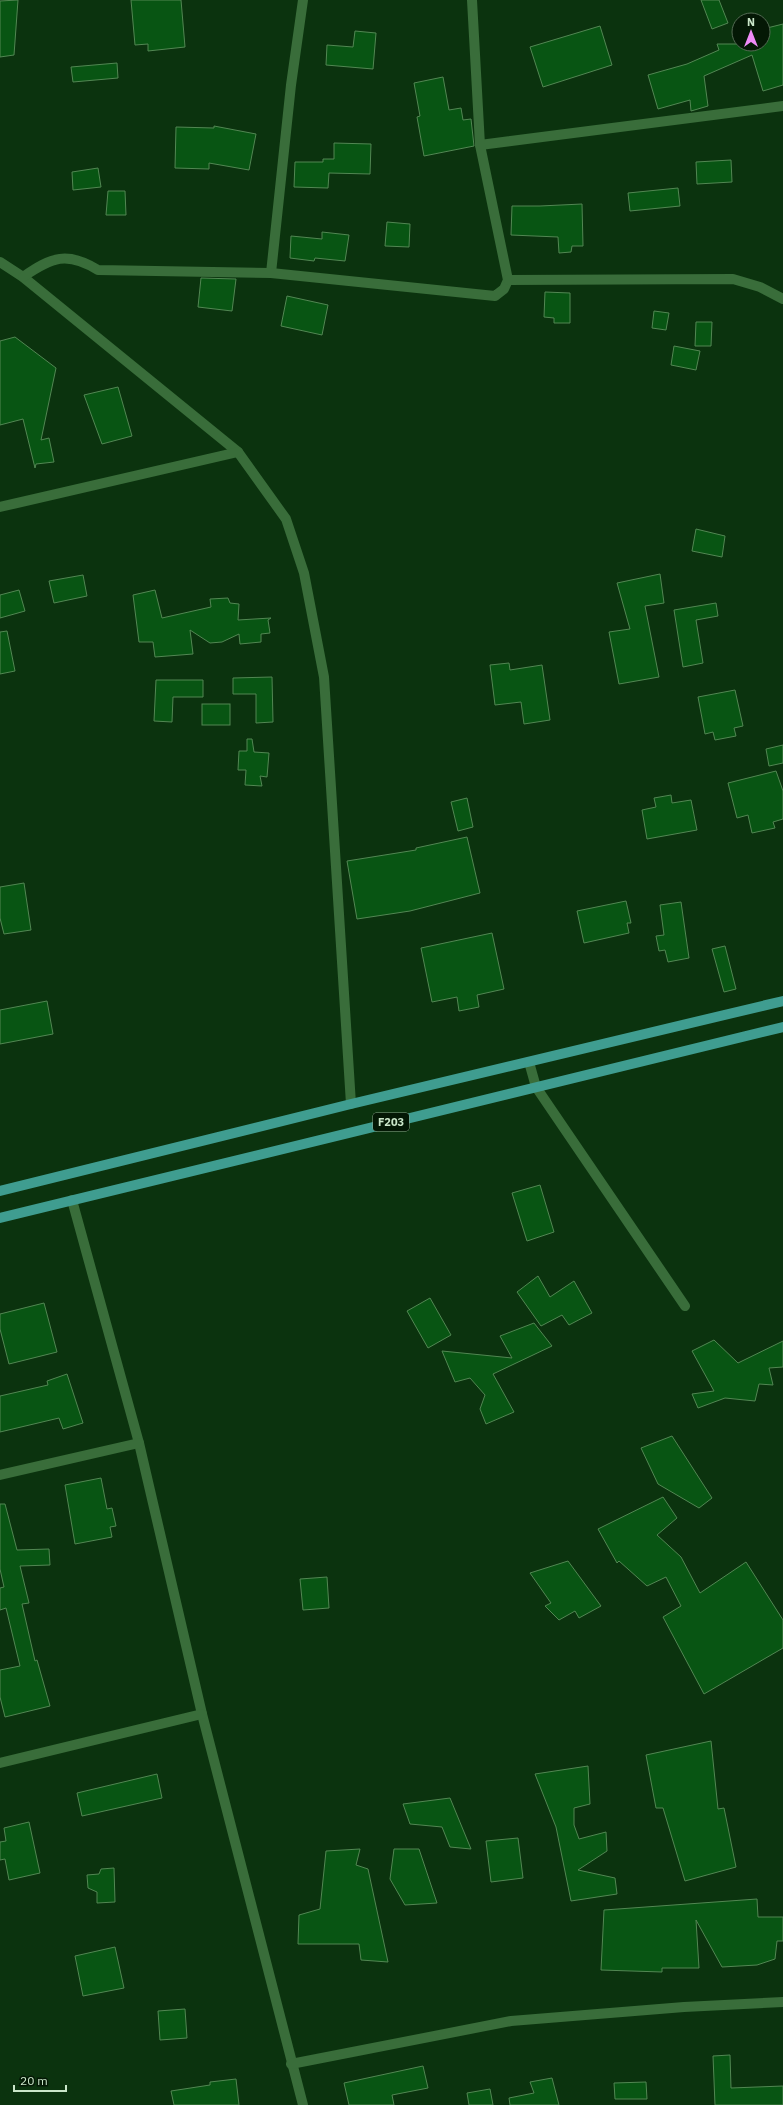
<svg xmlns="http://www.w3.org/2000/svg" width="783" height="2105" font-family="'IBM Plex Sans',sans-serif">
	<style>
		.building { fill: #085513; stroke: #528753 }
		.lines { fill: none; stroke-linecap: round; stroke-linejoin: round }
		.street { stroke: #396d3a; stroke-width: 10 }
		.primary { stroke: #3f9d90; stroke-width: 10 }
		.labels { text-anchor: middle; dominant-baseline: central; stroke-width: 3; stroke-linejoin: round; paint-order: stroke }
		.shield { fill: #041805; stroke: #8fa88e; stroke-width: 1 }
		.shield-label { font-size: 11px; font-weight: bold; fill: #cae6c9 }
	</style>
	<rect width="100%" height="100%" fill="#0b330e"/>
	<g class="building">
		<polygon points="18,0 14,55 0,57 0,1"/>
		<polygon points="131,0 181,0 185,47 148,51 148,44 135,45"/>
		<polygon points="701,0 719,0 728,23 712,29"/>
		<polygon points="783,24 783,85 763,91 752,55 704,76 708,106 691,111 690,100 658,109 648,75 687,64 719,50 717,44 763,44 763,29"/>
		<polygon points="600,26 612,65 543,87 530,47"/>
		<polygon points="355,31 376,33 373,69 326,65 327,45 353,47"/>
		<polygon points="117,63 118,78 73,82 71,67"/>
		<polygon points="443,77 449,110 461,108 463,120 471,119 474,146 424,156 417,117 420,116 414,83"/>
		<polygon points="214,126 256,134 249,170 209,163 209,169 175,168 176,127 214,128"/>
		<polygon points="334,143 371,144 370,174 329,173 328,188 294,187 295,162 323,162 323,159 334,159"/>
		<polygon points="731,160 732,182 697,184 696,162"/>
		<polygon points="98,168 101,187 73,190 72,172"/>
		<polygon points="678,188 680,206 630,211 628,193"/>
		<polygon points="108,191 125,191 126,215 106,215"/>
		<polygon points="582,204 583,246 572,246 571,252 559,253 558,237 511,235 512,206 540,206"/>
		<polygon points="387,222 410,224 409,247 385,246"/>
		<polygon points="322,232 349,235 345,261 315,258 314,261 290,258 291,236 322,239"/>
		<polygon points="201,278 236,279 232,311 198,307"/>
		<polygon points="545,292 570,293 570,323 554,323 554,318 544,317"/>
		<polygon points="287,296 328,305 322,335 281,326"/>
		<polygon points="654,311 669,313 666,330 652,328"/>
		<polygon points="696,322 712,322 711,346 695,346"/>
		<polygon points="15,337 56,368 41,440 49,438 54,462 36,464 35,468 23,419 0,425 0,341"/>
		<polygon points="674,346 700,351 696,370 671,365"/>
		<polygon points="118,387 132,436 102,444 84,395"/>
		<polygon points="696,529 725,536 722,557 692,551"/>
		<polygon points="660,574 664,603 645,606 659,677 619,684 609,632 630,629 617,583"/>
		<polygon points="83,575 87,596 54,603 49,581"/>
		<polygon points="19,590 25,611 0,618 0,595"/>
		<polygon points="155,590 162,618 211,607 210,599 228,598 230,603 239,604 238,620 271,618 268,620 270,633 261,634 261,642 240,644 239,634 222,642 210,643 190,630 193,654 155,657 153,642 139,642 133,595"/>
		<polygon points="716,603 718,616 696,620 703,663 683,667 674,610"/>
		<polygon points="7,631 15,671 0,674 0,632"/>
		<polygon points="509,663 510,670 542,665 550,720 524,724 521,702 495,705 490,665"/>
		<polygon points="272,677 273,722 256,723 256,694 233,694 233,678"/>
		<polygon points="156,680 203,680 203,697 173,697 172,722 154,721"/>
		<polygon points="735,690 743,726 734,728 736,736 715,740 713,732 705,734 698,697"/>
		<rect x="202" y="704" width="28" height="21"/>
		<polygon points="247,739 252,739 254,752 269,753 267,777 260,776 262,786 245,785 246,770 238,770 239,751 247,751"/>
		<polygon points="783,745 783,763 769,766 766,749"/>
		<polygon points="776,771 783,791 783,819 773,822 775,828 752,833 748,815 737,818 728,783"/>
		<polygon points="671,795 672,803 691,800 697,830 647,839 642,810 656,807 654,798"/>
		<polygon points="467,798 473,827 458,831 451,802"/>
		<polygon points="467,837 480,893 410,911 357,919 347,861 416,850 416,848"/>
		<polygon points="24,883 31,930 4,934 0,918 0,887"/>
		<polygon points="626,901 631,923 627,923 629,933 584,943 577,911"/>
		<polygon points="681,902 689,958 668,962 665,950 659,951 656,936 664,935 660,905"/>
		<polygon points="492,933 504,989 477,995 479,1007 459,1011 457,997 432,1002 421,948"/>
		<polygon points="725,946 736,989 724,992 712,949"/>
		<polygon points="47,1001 53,1034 0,1044 0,1010"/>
		<polygon points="540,1185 554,1232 527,1241 512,1193"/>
		<polygon points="538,1276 550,1297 574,1281 592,1313 569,1325 562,1315 541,1326 517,1292"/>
		<polygon points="430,1298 451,1335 428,1348 407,1311"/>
		<polygon points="44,1303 57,1352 9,1364 0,1329 0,1314"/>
		<polygon points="534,1323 552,1346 493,1374 514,1412 486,1424 480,1409 485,1395 470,1378 455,1382 442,1351 512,1358 500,1336"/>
		<polygon points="714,1340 738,1363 783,1341 783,1367 769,1368 773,1385 759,1384 755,1401 725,1398 698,1408 692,1394 714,1391 692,1351"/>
		<polygon points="67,1374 83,1423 63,1429 59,1418 0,1432 0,1396 48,1385 47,1381"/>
		<polygon points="672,1436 712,1498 699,1508 658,1484 641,1448"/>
		<polygon points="101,1478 107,1509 112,1508 116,1526 110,1527 112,1537 75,1544 65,1485"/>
		<polygon points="663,1497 677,1518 657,1535 681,1557 700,1593 746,1562 783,1620 783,1648 704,1694 663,1617 681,1606 666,1577 647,1586 619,1561 617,1563 598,1529"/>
		<polygon points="0,1504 5,1504 17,1550 49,1549 50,1565 20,1566 29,1603 22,1604 35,1661 37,1660 50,1706 5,1717 0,1697 0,1670 20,1666 6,1608 0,1610 0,1588 4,1587 0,1569"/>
		<polygon points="568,1561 601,1606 579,1618 575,1611 559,1620 545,1606 551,1603 530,1573"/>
		<polygon points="327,1577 329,1608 303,1610 300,1579"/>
		<polygon points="711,1741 718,1809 724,1808 736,1867 685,1881 663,1808 656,1808 646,1755"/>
		<polygon points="588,1766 590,1804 574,1808 574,1825 579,1839 606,1832 607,1851 578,1870 615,1878 617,1894 571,1901 556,1827 535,1774"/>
		<polygon points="157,1774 162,1798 82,1816 77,1793"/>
		<polygon points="450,1798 471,1849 450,1847 442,1827 410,1824 403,1804"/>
		<polygon points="29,1822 40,1873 9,1880 5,1859 0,1860 0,1842 6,1841 4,1828"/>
		<polygon points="518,1838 523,1878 491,1882 486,1841"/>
		<polygon points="360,1849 356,1865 368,1869 388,1962 361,1960 359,1944 298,1944 299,1915 320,1909 326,1851"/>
		<polygon points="394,1849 419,1849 437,1903 405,1905 390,1879"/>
		<polygon points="114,1868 115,1902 97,1903 97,1892 88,1888 87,1875 99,1874 101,1869"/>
		<polygon points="757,1899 758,1917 783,1917 783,1941 777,1941 775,1959 757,1965 722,1967 696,1920 699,1968 662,1968 662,1972 601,1970 604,1910"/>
		<polygon points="115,1947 124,1988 83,1996 75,1956"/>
		<polygon points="185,2009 187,2038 160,2040 158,2011"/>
		<polygon points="730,2055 731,2088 783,2086 783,2105 715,2105 713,2056"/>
		<polygon points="423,2066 428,2088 392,2095 394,2105 349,2105 344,2083"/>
		<polygon points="552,2078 559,2105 510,2105 509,2098 534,2093 530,2082"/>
		<polygon points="236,2079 239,2105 174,2105 171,2091 210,2085 210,2082"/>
		<polygon points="646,2082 647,2099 615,2099 614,2083"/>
		<polygon points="490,2089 493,2105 469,2105 467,2093"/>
	</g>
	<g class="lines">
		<g class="street">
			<polyline points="480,145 783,106"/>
			<polyline points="0,262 23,277 238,452 286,519 304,573 324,677 351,1104"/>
			<polyline points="271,273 291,85 303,0"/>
			<path d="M23 277C52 257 67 251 98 270L271 273 495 296 504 289 508 280 480 145 472 0"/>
			<polyline points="508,280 733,279 760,287 783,299"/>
			<polyline points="0,507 238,452"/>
			<polyline points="529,1062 536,1087 685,1306"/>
			<polyline points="72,1200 139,1443 202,1714 303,2105"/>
			<polyline points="0,1475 139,1443"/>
			<polyline points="0,1763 202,1714"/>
			<polyline points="291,2064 511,2021 684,2007 783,2002"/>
		</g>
		<g class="primary">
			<polyline points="0,1191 351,1104 783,1001"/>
			<polyline points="0,1218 783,1027"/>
		</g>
	</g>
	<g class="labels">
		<rect class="shield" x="373" y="1113" width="36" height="18" rx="3"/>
		<g class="shield-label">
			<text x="391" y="1122">F203</text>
		</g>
	</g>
	<g transform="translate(751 32)"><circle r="19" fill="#041805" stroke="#536a53"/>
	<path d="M0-3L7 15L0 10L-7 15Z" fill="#ef8bf7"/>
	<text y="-6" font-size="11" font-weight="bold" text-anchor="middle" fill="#cae6c9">N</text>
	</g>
	<path d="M14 2085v6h52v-6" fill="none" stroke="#cae6c9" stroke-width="2"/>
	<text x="20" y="2085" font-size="12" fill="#cae6c9" stroke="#041805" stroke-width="3" paint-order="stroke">20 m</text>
</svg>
